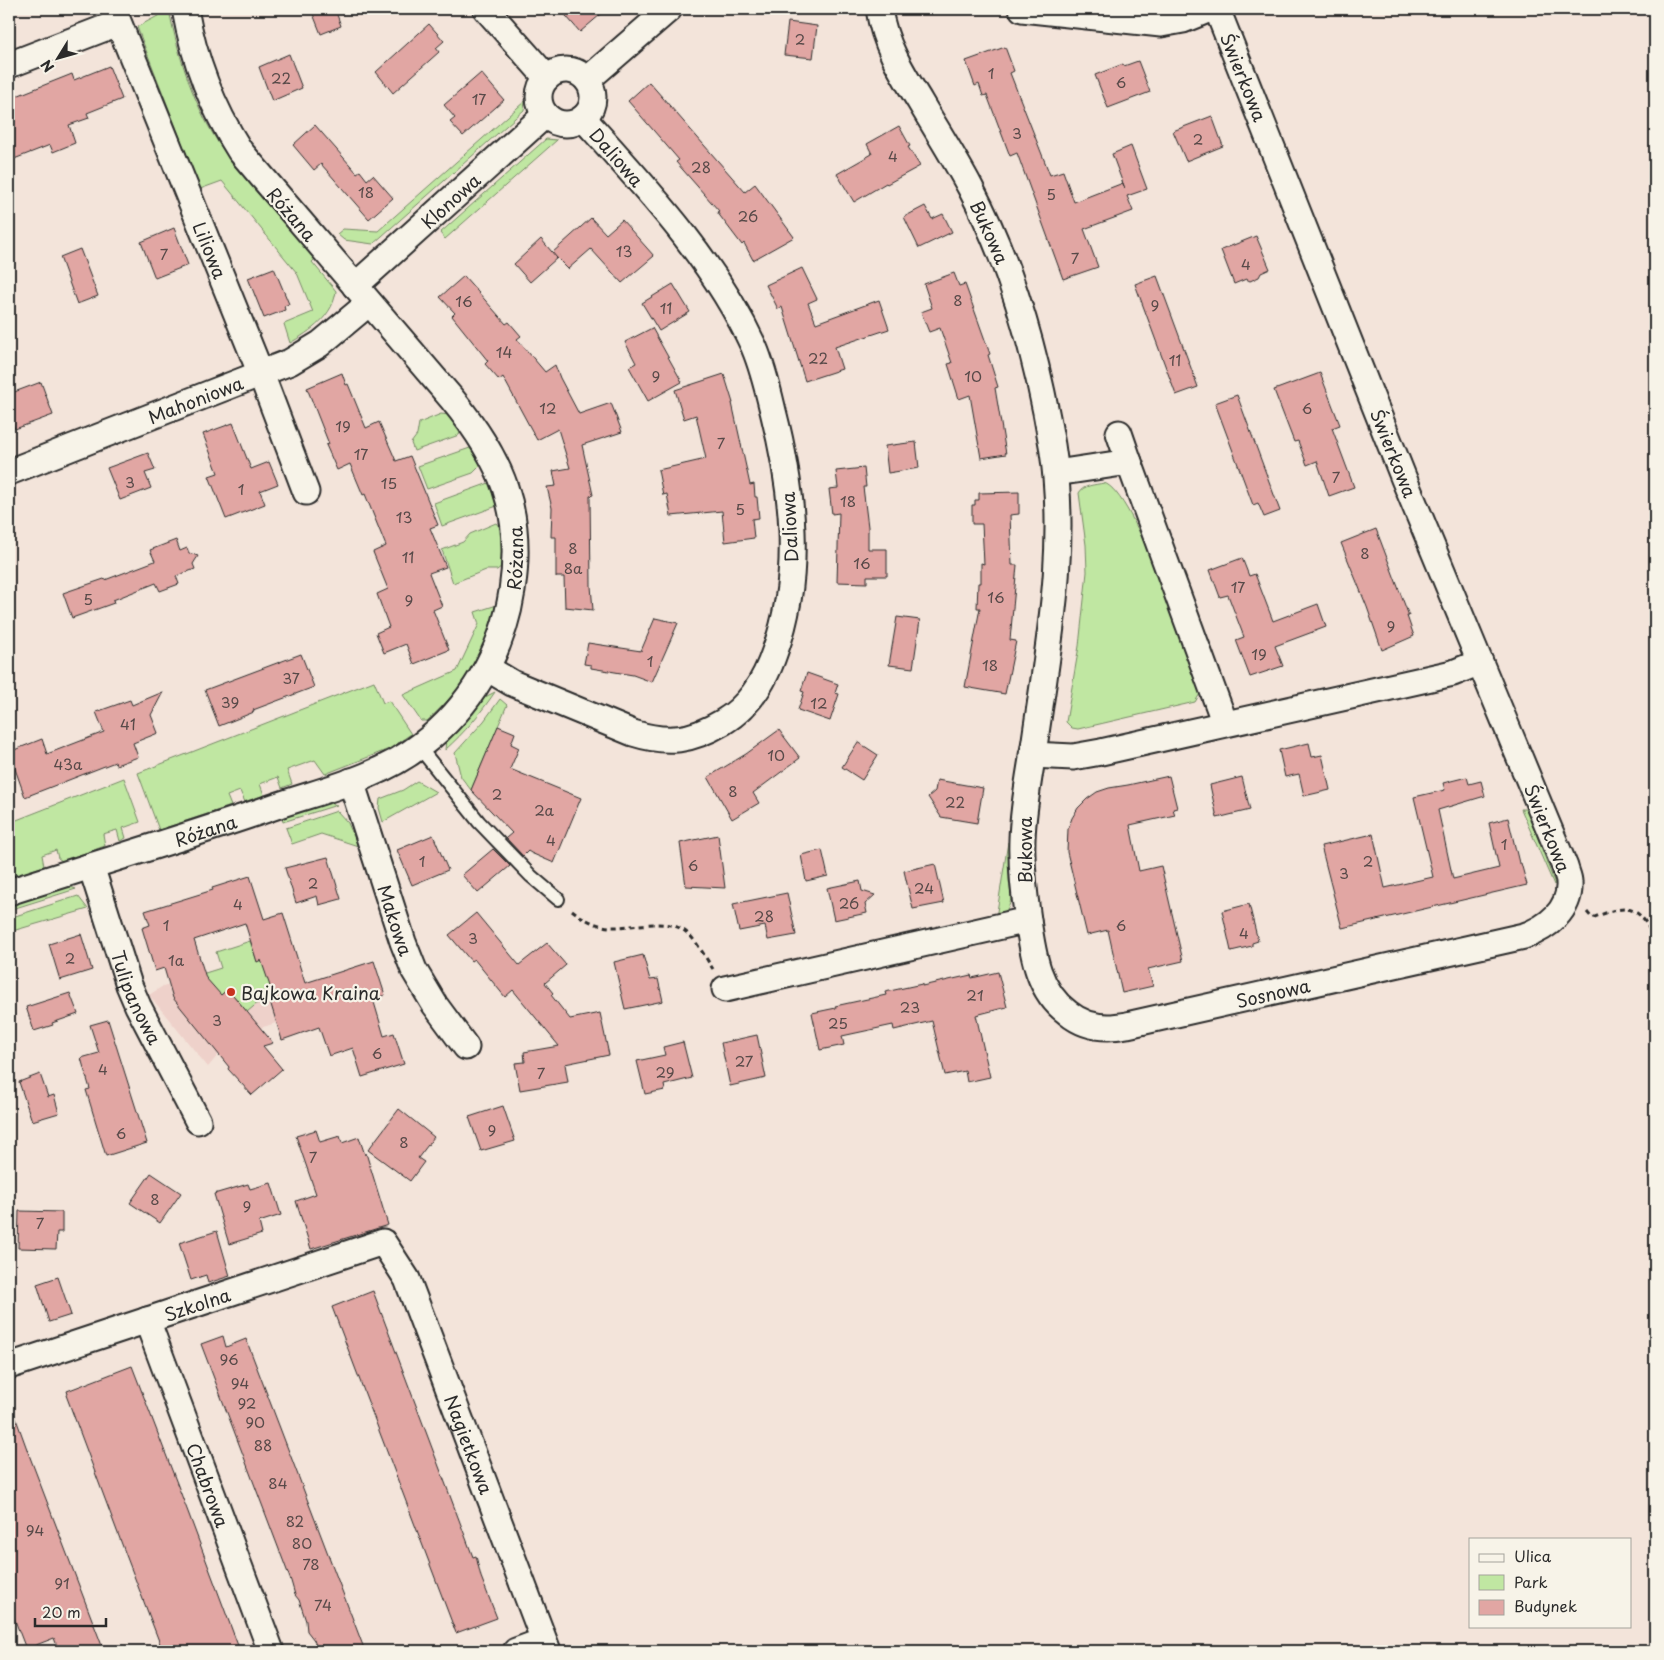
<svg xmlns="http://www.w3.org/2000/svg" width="1664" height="1660" font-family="'Playpen Sans',sans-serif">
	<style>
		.built { fill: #eed1ca }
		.green { fill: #c0e7a2; stroke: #768966 }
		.building { fill: #e1a6a3; stroke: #2b2b2b }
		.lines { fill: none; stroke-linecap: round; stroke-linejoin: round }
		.lane-casing { stroke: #2b2b2b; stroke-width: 16 }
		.street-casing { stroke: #2b2b2b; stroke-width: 29 }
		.path { stroke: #2b2b2b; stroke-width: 3; stroke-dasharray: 5 4; stroke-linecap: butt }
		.lane { stroke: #f7f3e8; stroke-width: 12 }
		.street { stroke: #f7f3e8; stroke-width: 25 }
		.poi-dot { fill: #c8321e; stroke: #f7f3e8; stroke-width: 2 }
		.labels { text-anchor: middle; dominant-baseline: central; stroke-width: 4.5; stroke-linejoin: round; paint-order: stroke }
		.number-label { font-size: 15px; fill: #584a49 }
		.street-label { font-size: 18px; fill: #2b2b2b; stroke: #f7f3e8 }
		.poi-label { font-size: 18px; fill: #2b2b2b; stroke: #f7f3e8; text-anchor: start }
	</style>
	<rect width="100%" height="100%" fill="#f3e4da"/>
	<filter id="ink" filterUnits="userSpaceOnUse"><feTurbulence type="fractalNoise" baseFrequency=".02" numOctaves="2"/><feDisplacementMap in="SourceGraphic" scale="10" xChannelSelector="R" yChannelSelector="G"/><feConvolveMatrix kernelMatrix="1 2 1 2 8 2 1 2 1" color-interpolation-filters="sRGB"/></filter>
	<g filter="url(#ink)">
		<polygon class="built" points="283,913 314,1011 247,1032 219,1054 208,1067 149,995 163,986 221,968 216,952 269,935 265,919"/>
		<g class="green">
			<path d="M169 10C179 59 195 110 224 151 251 189 285 223 316 258L312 262 336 291C333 316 311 331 290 343L284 324 313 312 297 273 222 181 200 189 137 27Z"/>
			<polygon points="525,101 524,110 373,244 344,240 337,234 343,229 378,231"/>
			<polygon points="546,139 557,140 445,239 440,233"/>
			<polygon points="441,414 450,415 461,430 459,435 414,451 411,443 417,435 419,423"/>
			<polygon points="470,448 481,465 473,473 427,489 418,466"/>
			<polygon points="489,483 497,506 442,526 434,503"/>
			<path d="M1104 483C1134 491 1189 658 1201 692L1195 702 1078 729 1072 728 1066 722 1079 646 1087 572 1086 545 1079 493C1083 485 1095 485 1104 483Z"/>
			<polygon points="496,523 501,529 502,566 497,570 486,570 453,583 442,550 463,542 470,534"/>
			<path d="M497 605C494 615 492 626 489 636 478 668 452 698 427 721H421L403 695 457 671 479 624 475 612Z"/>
			<polygon points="374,681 383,703 389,701 411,734 389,749 325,774 315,760 287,770 292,784 282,788 278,777 260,784 264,795 245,802 240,791 227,796 231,806 159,830 138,773"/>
			<path d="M495 692C480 714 465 732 445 750L446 740 474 711 485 697Z"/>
			<polygon points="500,699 507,705 471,790 461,777 455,753 484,721"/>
			<polygon points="124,778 140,822 123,828 126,838 120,841 117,830 103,834 105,846 62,861 58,858 56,850 42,855 44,866 9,878 9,823"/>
			<polygon points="417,781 436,792 383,822 379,808 380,799 403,790"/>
			<polygon points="324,802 337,805 283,822 281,816"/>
			<polygon points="1521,809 1527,809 1555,884 1554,885"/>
			<polygon points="337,811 348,823 358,846 321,834 292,844 286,828"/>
			<path d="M1008 842C1009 855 1008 867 1009 879 1011 898 1015 907 996 918Z"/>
			<polygon points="68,886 76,889 9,910 9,905"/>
			<polygon points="78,896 88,909 9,932 9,918"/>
			<polygon points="250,941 257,961 261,960 289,992 260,1001 247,1012 228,989 221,995 186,979 221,968 216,952"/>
		</g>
		<g class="building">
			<polygon points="311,9 335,9 341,26 321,34"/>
			<polygon points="560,9 607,9 580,32"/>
			<polygon points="788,22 817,26 813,58 784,55"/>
			<polygon points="429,24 444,41 436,48 439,52 393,93 376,72"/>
			<polygon points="1005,47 1014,71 1010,73 1050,175 1063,171 1074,202 1123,183 1125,189 1112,154 1131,146 1147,189 1127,196 1133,211 1084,229 1098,267 1063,279 1017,153 1010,156 987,95 983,96 979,84 975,86 966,61"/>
			<polygon points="289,54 302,88 272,101 259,67"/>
			<polygon points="1138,61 1150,92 1108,108 1095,75 1123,64 1124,66"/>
			<polygon points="109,66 122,99 87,113 89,118 69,125 75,143 53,152 50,145 9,161 9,99 72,74 74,80"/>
			<polygon points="481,73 504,100 463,136 450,122 455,118 444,105"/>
			<polygon points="649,82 745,192 755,184 794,237 753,260 744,243 742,245 717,212 719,211 676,162 679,160 628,101"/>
			<polygon points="1212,116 1223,146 1186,161 1173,131"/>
			<polygon points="315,125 357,173 360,171 367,180 373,175 393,198 369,219 321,164 314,170 293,145"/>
			<polygon points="899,126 910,146 908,147 920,166 887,184 886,183 854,202 837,174 872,154 867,144"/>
			<polygon points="925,206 932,219 943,214 952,232 919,248 904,217"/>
			<polygon points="591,218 606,234 622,220 654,256 622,283 591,249 568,269 552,253"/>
			<polygon points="174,228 188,265 155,278 141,242"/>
			<polygon points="1256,236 1270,269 1261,273 1259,277 1250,281 1246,279 1234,284 1221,250"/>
			<polygon points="541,239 557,258 530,282 514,264"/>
			<polygon points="80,249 98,296 77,304 60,257"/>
			<polygon points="274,268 289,304 284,306 285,310 264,318 248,278"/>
			<polygon points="802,268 817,299 808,303 816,323 879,300 889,329 835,347 842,369 805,381 782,307 778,309 766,285"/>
			<polygon points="954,273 959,286 965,284 990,354 988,355 998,387 995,388 1006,454 981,458 970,395 959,399 948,364 952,363 940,328 929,332 921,312 932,308 924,284"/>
			<polygon points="464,276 506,324 509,322 521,336 517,339 545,372 555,365 560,378 579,414 611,403 622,432 582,445 593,495 590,496 591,586 593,610 565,607 564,577 556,577 556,537 551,537 552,508 547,487 556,486 553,471 570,468 558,429 537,440 503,377 499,380 485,364 488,361 452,316 455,313 440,297"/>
			<polygon points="1157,276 1198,387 1176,395 1135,284"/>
			<polygon points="673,284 690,312 659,331 642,303"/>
			<polygon points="652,328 682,382 648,401 629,367 636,363 625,342"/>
			<polygon points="342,373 346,385 348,384 366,428 379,422 396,461 410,456 438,525 430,528 446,567 429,573 442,606 433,610 449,650 414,664 406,644 384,653 376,633 389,627 377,594 388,589 373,552 386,546 365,494 363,495 350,464 337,470 326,445 329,444 307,388"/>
			<polygon points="1320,373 1340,425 1332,428 1354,487 1329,496 1317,461 1307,465 1298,441 1294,442 1274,390"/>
			<polygon points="724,374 733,403 732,403 750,485 754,484 755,497 757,497 759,518 752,519 754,538 725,542 722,511 671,516 667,494 663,495 658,470 706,459 696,415 684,419 675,390"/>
			<polygon points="41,382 53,415 15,429 9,413 9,394"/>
			<polygon points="1237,395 1280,511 1264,517 1258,503 1253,505 1215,403"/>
			<polygon points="233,423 251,469 269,462 278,484 260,491 265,504 226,519 209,476 218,473 203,434"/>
			<polygon points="916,442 919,468 888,473 885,446"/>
			<polygon points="148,453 155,470 145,473 151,488 120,500 107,468"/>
			<polygon points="864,468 866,487 863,487 868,527 868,549 887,549 887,576 867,576 867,583 837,582 839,513 832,514 829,489 838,488 836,471"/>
			<polygon points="1019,492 1019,514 1010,515 1012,565 1017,565 1010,640 1016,641 1005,694 965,687 980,608 977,608 978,583 981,583 981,563 984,564 982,524 972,524 972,505 975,505 975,500 979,500 979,493"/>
			<polygon points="1376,529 1409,616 1407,616 1414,636 1382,650 1367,607 1341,543"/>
			<polygon points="176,540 180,551 187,548 189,553 198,556 193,564 195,569 176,576 179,584 160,591 156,583 113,600 114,603 72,618 63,593 104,579 105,580 155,561 150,550"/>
			<polygon points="1242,558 1249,576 1255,574 1273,621 1318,604 1326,627 1275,646 1283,666 1250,677 1236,640 1244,637 1228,595 1220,597 1210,570"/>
			<polygon points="897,617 920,620 913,668 889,665"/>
			<polygon points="655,618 678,623 652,682 633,675 591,668 591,665 584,664 588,643 641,651"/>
			<polygon points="301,654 314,687 253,710 254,712 219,726 205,690"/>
			<polygon points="807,673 838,684 835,693 839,694 830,721 798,710 804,692 801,691"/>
			<polygon points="163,692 151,715 158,733 133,743 138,757 116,765 115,762 25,797 9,752 42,739 47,754 104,732 96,712 130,700 132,705"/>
			<polygon points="498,726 515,733 511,744 519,748 510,769 581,798 554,863 531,853 528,851 523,856 506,838 512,833 471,790"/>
			<polygon points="779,730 800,758 753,793 759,803 732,819 708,777 746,754"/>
			<polygon points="858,742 878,755 862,780 842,767"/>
			<polygon points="1309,743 1312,757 1322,755 1330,790 1304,796 1299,774 1285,777 1279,750"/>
			<polygon points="1169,776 1177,808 1173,809 1175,815 1130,825 1139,871 1161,866 1183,961 1148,969 1153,986 1122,993 1108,930 1087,935 1067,852 1068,829 1072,818 1078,808 1087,799 1097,792 1109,788 1128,785"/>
			<polygon points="1242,777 1250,810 1217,818 1210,785"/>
			<polygon points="1467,777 1469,784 1481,781 1485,796 1438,810 1453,879 1499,868 1489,823 1508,818 1519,863 1521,863 1527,885 1342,928 1321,846 1373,834 1385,888 1433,877 1414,797 1445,790 1443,783"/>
			<polygon points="937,780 983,788 977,823 941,817 928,797 935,791"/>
			<polygon points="433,835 448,870 412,885 397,850"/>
			<polygon points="718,835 725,888 686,886 680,843"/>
			<polygon points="493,849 510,866 478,893 462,875"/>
			<polygon points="822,850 828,876 806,881 801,855"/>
			<polygon points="328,857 341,899 319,905 317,896 296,903 285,868"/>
			<polygon points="935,864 944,903 913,909 904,871"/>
			<polygon points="250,876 264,919 283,913 305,983 374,961 385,995 373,999 384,1036 394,1033 404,1064 362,1077 353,1048 329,1056 319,1027 282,1040 268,995 272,992 261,960 257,962 245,923 194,940 206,978 221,995 228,989 273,1043 263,1046 282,1069 252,1095 228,1069 229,1067 173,998 164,968 155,971 142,928 150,925 145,911 213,890 212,888"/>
			<polygon points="860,881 862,891 875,895 865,904 867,913 834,920 827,888"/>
			<polygon points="787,893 796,935 768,940 765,926 739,931 733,904"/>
			<polygon points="1249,904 1258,941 1252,943 1252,946 1231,951 1222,911"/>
			<polygon points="476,913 519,965 547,943 566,965 545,983 553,993 551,995 570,1019 600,1013 609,1055 565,1064 568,1082 520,1090 515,1063 525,1062 524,1052 559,1046 513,990 505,997 474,959 471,961 449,935"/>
			<polygon points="81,934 92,970 60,980 49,944"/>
			<polygon points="643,955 650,980 658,979 663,1001 625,1009 614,962"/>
			<polygon points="998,972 1007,1007 976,1015 990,1077 967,1082 965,1071 945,1075 932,1021 894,1030 893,1025 842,1036 844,1045 820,1050 812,1013 836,1008 835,1006 886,995 885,992 922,984 922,986 971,975 972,978"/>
			<polygon points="70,993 78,1014 52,1023 53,1025 34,1031 26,1007"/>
			<polygon points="108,1020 147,1143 106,1156 86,1090 90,1089 81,1058 99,1053 90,1025"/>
			<polygon points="757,1035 766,1078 730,1086 721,1043"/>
			<polygon points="683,1042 692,1078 664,1085 665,1090 645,1094 637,1061 665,1055 663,1047"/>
			<polygon points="40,1074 48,1097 54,1095 59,1113 32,1121 19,1082"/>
			<polygon points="503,1106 515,1141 481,1151 469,1117"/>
			<polygon points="399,1109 434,1137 418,1158 424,1162 410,1181 368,1150"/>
			<polygon points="316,1130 320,1142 340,1136 342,1143 359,1137 365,1155 366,1153 388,1225 311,1249 296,1201 316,1194 296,1136"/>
			<polygon points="151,1173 181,1193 160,1223 130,1203"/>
			<polygon points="271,1183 281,1215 259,1222 262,1234 229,1244 214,1194 248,1184 250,1189"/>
			<polygon points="19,1211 62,1212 62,1232 57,1232 56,1249 18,1248"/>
			<polygon points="217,1231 230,1276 208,1283 206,1275 191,1280 179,1243"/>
			<polygon points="58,1277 71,1315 49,1322 37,1284"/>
			<polygon points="373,1291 473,1557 476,1556 481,1577 497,1618 456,1633 332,1307"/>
			<polygon points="223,1336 226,1347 246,1339 365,1651 318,1651 314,1640 307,1631 306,1621 299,1600 295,1595 291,1581 201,1344"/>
			<polygon points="132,1366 188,1512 240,1651 166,1651 164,1648 162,1649 126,1555 66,1395 68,1394 67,1391"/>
			<polygon points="11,1405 28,1452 104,1651 59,1651 54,1638 26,1649 9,1605 9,1406"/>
		</g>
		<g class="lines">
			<defs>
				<polyline id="lane" points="419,747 479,822 531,876 558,899"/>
				<g id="street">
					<path id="s1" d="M113 9 261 374 306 492"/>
					<polyline points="486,9 547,78"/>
					<polyline points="1022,9 1161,24 1183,20 1210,9"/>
					<polyline points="9,65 118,23"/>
					<circle cx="566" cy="97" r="27"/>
					<polyline points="587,80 669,9"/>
					<path id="s2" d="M355 286 545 115"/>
					<polyline points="1119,433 1129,462"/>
					<path id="s3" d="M9 472 290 362 320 344 369 303"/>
					<polyline points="1056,473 1129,462 1220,710 1224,723"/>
					<path d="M487 668 512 683 633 733C668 744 691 741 723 722 750 706 765 681 775 651 803 574 793 489 773 411 768 390 763 368 754 347 714 260 647 189 583 118"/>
					<polyline points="1032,755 1073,757 1101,752 1453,673 1480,662"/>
					<path id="s4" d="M351 781 403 942 414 970 435 1005 466 1047"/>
					<path id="s5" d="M91 866 129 985 138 1006 198 1121"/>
					<path id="s6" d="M9 892C99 863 190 836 279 805 327 789 380 777 421 745 470 708 503 652 512 591 524 511 502 460 452 399L240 151C212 107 194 60 185 9"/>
					<path id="s7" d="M1028 920C1033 955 1038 991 1068 1013 1079 1022 1093 1027 1108 1027 1114 1027 1121 1026 1127 1025L1524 936C1547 928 1571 910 1569 882 1569 877 1566 872 1565 867L1404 479 1217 9"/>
					<path d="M725 989 1028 920C1024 893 1021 866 1022 839 1023 806 1030 773 1035 740 1049 642 1068 544 1052 445 1037 356 1012 266 970 187 954 157 936 129 919 100 901 71 884 43 879 9"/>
					<path id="s8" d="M147 1320 271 1651"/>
					<path id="s9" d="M9 1366 383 1242 407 1279 548 1651"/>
					<polyline points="516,1651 543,1641"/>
				</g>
			</defs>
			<use href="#lane" class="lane-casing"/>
			<use href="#street" class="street-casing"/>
			<g class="path">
				<path d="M572 910C583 919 596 926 610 927 632 928 668 917 686 932 697 941 705 957 713 969"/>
				<path d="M1587 912 1592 918C1628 904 1639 903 1655 941"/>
			</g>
			<use href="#lane" class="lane"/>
			<use href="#street" class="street"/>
		</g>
	</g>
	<circle class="poi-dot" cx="231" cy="992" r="5"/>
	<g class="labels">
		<g class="number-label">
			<text x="800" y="38">2</text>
			<text x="991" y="72">1</text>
			<text x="281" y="77">22</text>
			<text x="1121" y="81">6</text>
			<text x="479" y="98">17</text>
			<text x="1017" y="132">3</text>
			<text x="1198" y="138">2</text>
			<text x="893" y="155">4</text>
			<text x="701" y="166">28</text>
			<text x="366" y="191">18</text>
			<text x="1051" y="193">5</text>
			<text x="748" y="215">26</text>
			<text x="624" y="250">13</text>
			<text x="164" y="253">7</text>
			<text x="1075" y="257">7</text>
			<text x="1246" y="263">4</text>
			<text x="958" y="299">8</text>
			<text x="464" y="300">16</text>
			<text x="1155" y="304">9</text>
			<text x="666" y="307">11</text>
			<text x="504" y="351">14</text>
			<text x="818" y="357">22</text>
			<text x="1175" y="359">11</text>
			<text x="656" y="375">9</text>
			<text x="973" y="375">10</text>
			<text x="548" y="407">12</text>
			<text x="1307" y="407">6</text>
			<text x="343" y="425">19</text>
			<text x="721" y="442">7</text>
			<text x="361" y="453">17</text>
			<text x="1336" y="476">7</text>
			<text x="130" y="481">3</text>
			<text x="389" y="482">15</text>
			<text x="241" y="488">1</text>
			<text x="848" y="500">18</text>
			<text x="740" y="508">5</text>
			<text x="404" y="516">13</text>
			<text x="573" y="547">8</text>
			<text x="1365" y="552">8</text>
			<text x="408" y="556">11</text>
			<text x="862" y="562">16</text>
			<text x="573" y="567">8a</text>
			<text x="1238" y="586">17</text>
			<text x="996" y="596">16</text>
			<text x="88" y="598">5</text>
			<text x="409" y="599">9</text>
			<text x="1391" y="625">9</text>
			<text x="1259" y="653">19</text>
			<text x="650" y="660">1</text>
			<text x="990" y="664">18</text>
			<text x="291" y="677">37</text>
			<text x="230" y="701">39</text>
			<text x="819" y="702">12</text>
			<text x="128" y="723">41</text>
			<text x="776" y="754">10</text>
			<text x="68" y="763">43a</text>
			<text x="733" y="790">8</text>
			<text x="497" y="793">2</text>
			<text x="955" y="801">22</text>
			<text x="544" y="809">2a</text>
			<text x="551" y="839">4</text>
			<text x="1504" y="843">1</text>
			<text x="422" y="860">1</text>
			<text x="1368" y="860">2</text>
			<text x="693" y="864">6</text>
			<text x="1344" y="872">3</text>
			<text x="313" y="882">2</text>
			<text x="924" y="887">24</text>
			<text x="849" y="902">26</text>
			<text x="238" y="903">4</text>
			<text x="764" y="915">28</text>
			<text x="166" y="924">1</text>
			<text x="1121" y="924">6</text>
			<text x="1244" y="932">4</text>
			<text x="473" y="937">3</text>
			<text x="70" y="957">2</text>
			<text x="176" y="959">1a</text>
			<text x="975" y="994">21</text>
			<text x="910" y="1006">23</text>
			<text x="217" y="1019">3</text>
			<text x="838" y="1022">25</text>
			<text x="377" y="1052">6</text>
			<text x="744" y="1060">27</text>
			<text x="103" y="1068">4</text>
			<text x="665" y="1071">29</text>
			<text x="541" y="1072">7</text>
			<text x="492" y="1129">9</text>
			<text x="121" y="1132">6</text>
			<text x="404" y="1141">8</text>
			<text x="313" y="1156">7</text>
			<text x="155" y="1198">8</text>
			<text x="247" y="1205">9</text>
			<text x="40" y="1222">7</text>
			<text x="229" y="1358">96</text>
			<text x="240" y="1382">94</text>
			<text x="247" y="1402">92</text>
			<text x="255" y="1421">90</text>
			<text x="263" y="1444">88</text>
			<text x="278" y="1482">84</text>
			<text x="295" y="1520">82</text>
			<text x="35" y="1529">94</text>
			<text x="302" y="1542">80</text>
			<text x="311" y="1563">78</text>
			<text x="62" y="1582">91</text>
			<text x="323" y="1604">74</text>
		</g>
		<g class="street-label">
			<text transform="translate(1244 77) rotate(68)">Świerkowa</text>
			<text transform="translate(617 157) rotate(49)">Daliowa</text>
			<text stroke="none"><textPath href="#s2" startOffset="128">Klonowa</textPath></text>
			<text transform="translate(292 214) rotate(49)">Różana</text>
			<text transform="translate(990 232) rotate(66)">Bukowa</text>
			<text stroke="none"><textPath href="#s1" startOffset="260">Liliowa</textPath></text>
			<text stroke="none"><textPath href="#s3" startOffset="200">Mahoniowa</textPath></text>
			<text transform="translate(1394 453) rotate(68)">Świerkowa</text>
			<text transform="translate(789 527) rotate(-93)">Daliowa</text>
			<text stroke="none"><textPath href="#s6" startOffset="655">Różana</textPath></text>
			<text transform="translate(1548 828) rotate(68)">Świerkowa</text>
			<text stroke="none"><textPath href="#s6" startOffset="206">Różana</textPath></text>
			<text transform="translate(1024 850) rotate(-90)">Bukowa</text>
			<text stroke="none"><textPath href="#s4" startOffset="146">Makowa</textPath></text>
			<text stroke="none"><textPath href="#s7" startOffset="316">Sosnowa</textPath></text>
			<text stroke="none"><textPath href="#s5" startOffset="139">Tulipanowa</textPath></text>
			<text stroke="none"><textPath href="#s9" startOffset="198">Szkolna</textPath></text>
			<text stroke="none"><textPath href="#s9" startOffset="615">Nagietkowa</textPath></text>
			<text stroke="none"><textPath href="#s8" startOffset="176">Chabrowa</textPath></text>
		</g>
		<g class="poi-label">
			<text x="241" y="992">Bajkowa Kraina</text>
		</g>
	</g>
	<rect width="1664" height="1660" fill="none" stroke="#f7f3e8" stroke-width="30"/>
	<rect x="15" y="15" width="1634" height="1630" fill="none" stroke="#2b2b2b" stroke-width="2" filter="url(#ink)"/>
	<rect x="1469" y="1538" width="162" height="90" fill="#f7f3e8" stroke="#a5a39c"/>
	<rect x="1479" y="1554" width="25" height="8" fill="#f7f3e8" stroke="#a5a39c"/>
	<text x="1514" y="1562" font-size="15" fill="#2b2b2b">Ulica</text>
	<rect x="1479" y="1575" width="25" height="15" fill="#c0e7a2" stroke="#a5a39c"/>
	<text x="1514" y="1588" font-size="15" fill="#2b2b2b">Park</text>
	<rect x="1479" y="1600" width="25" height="15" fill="#e1a6a3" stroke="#a5a39c"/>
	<text x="1514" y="1612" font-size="15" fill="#2b2b2b">Budynek</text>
	<g transform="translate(58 58) rotate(233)" stroke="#f7f3e8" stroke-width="4" paint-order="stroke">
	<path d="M0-4L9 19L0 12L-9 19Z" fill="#2b2b2b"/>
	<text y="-8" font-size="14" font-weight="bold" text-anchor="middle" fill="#2b2b2b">N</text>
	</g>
	<path d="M35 1618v8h71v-8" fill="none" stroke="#2b2b2b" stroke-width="2.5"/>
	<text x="42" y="1618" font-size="15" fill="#2b2b2b" stroke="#f7f3e8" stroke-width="4" paint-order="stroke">20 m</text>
</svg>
